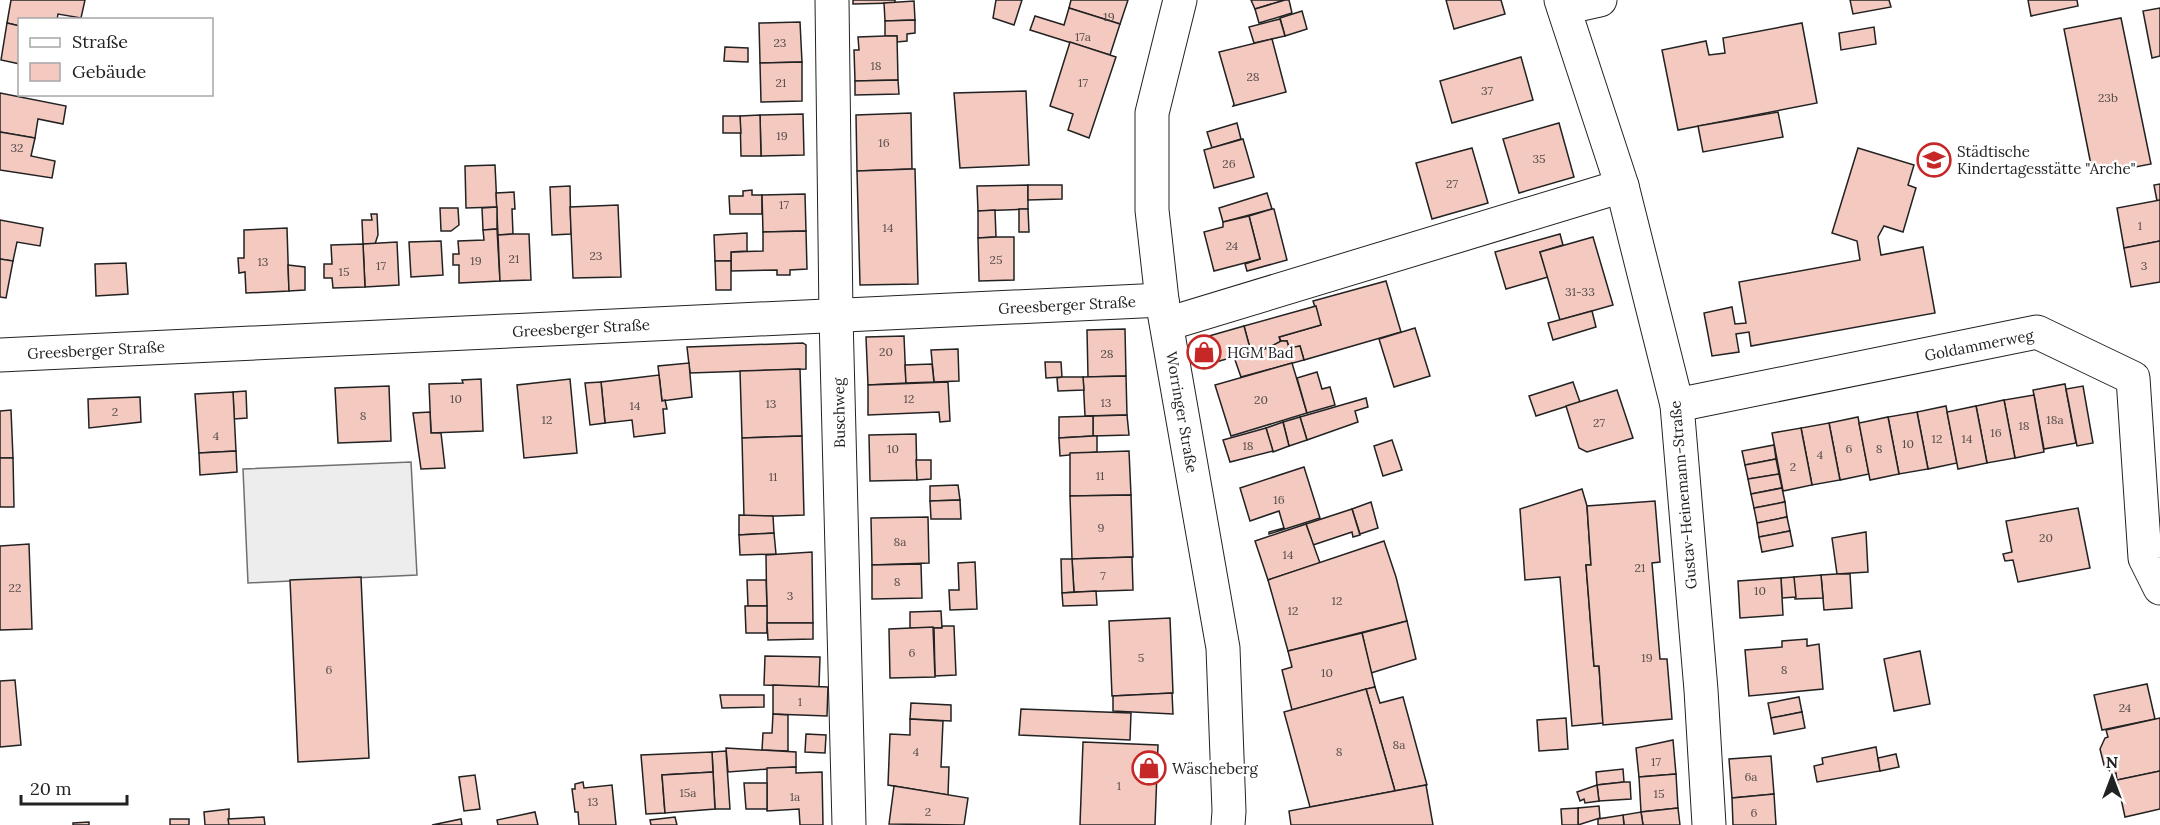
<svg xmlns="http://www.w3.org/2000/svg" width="2160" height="825" font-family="Lora,serif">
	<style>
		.parking { fill: #ededed; stroke: #6f6f6f; stroke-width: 1.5 }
		.building { fill: #f3c9c0; stroke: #222; stroke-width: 1.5 }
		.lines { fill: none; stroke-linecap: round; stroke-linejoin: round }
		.minor-casing { stroke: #222; stroke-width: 35 }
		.major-casing { stroke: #222; stroke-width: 35 }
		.minor { stroke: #fff; stroke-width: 33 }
		.major { stroke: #fff; stroke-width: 33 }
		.labels { text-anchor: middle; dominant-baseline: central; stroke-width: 4.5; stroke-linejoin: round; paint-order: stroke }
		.number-label { font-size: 12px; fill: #564c4a }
		.poi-label { font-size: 15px; fill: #222; stroke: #fff; text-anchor: start }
		.street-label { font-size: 15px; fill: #222; stroke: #fff }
	</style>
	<rect width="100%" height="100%" fill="#fff"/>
	<polygon class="parking" points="411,462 417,575 248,583 243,469"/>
	<g class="building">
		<polygon points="11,0 85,0 81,18 58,14 57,20 20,20 20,26 7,23"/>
		<polygon points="853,0 895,0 895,3 853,4"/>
		<polygon points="996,0 1022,0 1014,25 993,18"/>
		<polygon points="1071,0 1128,0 1120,24 1069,8"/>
		<polygon points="1251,0 1285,0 1255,9"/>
		<polygon points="1285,0 1289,0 1292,13 1259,23 1255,9"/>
		<polygon points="1446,0 1501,0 1505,14 1454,29"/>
		<polygon points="1850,0 1889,0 1891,7 1853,14"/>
		<polygon points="2028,0 2077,0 2078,6 2031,16"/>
		<polygon points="914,1 915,20 885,21 884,3"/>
		<polygon points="1069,8 1120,24 1110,55 1030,30 1035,16 1064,25"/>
		<polygon points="2160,8 2160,56 2152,58 2143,11"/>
		<polygon points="1302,11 1307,29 1285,36 1280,18"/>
		<polygon points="2121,18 2151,164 2093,175 2064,29"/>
		<polygon points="1280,19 1285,36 1254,43 1249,27"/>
		<polygon points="915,20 915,33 907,34 907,41 897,42 897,36 885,36 885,21"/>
		<polygon points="800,22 802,62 760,63 759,23"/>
		<polygon points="7,23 20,26 20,64 1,60"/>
		<polygon points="1802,23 1817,103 1678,130 1662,50 1706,41 1709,55 1725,53 1723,38"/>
		<polygon points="1874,27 1876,44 1841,50 1839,33"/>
		<polygon points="885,36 897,36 898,80 855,81 854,50 859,50 858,37"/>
		<polygon points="1272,39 1286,92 1233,106 1234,104 1219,52"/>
		<polygon points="1070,42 1116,57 1089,138 1068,130 1073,114 1050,106"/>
		<polygon points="725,47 748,48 748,62 724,61"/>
		<polygon points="1521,57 1533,100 1452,123 1440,81"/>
		<polygon points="802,62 802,101 761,102 760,63"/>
		<polygon points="898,80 899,94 855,95 855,81"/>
		<polygon points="1026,91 1029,165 960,168 954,93"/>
		<polygon points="0,93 66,106 63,124 38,119 35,138 0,132"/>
		<polygon points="1778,112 1783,137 1703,152 1698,126"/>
		<polygon points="911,113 912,169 857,171 856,115"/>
		<polygon points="803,114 804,155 761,156 760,115"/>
		<polygon points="760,115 761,156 741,156 740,116"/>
		<polygon points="723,116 740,116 741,133 723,133"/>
		<polygon points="1237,123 1241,139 1212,148 1207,132"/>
		<polygon points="1559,123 1574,177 1519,193 1503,139"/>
		<polygon points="0,132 35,138 31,156 55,161 52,178 0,170"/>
		<polygon points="1243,139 1254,177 1214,188 1204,150"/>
		<polygon points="1472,148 1488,203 1432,219 1416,163"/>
		<polygon points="1858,148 1914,165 1908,185 1916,188 1903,232 1884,226 1878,237 1881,255 1923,247 1935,313 1751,346 1749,332 1736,334 1739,352 1712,356 1704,313 1732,307 1735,324 1746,323 1739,282 1860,260 1857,241 1832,233"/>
		<polygon points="495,165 497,207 466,208 465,166"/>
		<polygon points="912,169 915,169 918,284 860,285 857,171"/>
		<polygon points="2160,184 2160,200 2157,201 2154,185"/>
		<polygon points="1028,185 1028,209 978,211 977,186"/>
		<polygon points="1028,185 1062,185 1062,199 1028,200"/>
		<polygon points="570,186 571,234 552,235 550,187"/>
		<polygon points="752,190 752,195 762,195 762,214 730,214 729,196 743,196 743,191"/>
		<polygon points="514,192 515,209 512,209 513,234 498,235 496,193"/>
		<polygon points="1267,193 1272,209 1223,222 1219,208"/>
		<polygon points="805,194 806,231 763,232 762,195"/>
		<polygon points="2160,200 2160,241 2124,248 2117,208"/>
		<polygon points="618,205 621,277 573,278 570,207"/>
		<polygon points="497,207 497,229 483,230 482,208"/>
		<polygon points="440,208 458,208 459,225 451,231 441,231"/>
		<polygon points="1019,209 1028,209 1029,232 1019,232"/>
		<polygon points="1272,209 1274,209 1287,260 1247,271 1245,264 1260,259 1249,216"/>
		<polygon points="995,210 996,237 978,238 978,211"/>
		<polygon points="371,214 377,214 378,235 375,244 363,244 362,220 372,220"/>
		<polygon points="1249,216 1260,259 1214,271 1204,232 1223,227 1223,222"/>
		<polygon points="0,220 43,228 40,246 17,242 13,261 0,259"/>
		<polygon points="287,228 289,291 246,293 245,272 239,273 238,258 244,258 244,230"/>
		<polygon points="497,229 500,281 459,283 459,265 453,265 453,254 459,254 458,241 484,240 483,230"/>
		<polygon points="806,231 807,269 790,270 790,275 777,275 777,270 731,271 731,252 763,251 763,232"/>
		<polygon points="747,233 747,251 731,252 731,261 715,261 714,235"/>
		<polygon points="513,234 529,234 531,280 500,281 498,235"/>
		<polygon points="1560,234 1563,245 1540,252 1548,277 1506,289 1495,252"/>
		<polygon points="996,237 1014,237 1014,280 979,281 978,238"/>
		<polygon points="1593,237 1613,305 1560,320 1540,252"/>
		<polygon points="441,241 443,275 411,277 409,242"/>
		<polygon points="2160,241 2160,282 2131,287 2124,248"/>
		<polygon points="397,242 399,285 365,287 363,244"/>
		<polygon points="363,244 365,287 333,288 332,278 324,278 324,264 332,264 331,245"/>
		<polygon points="0,259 13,261 6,298 0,297"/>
		<polygon points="715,261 731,261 731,290 716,290"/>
		<polygon points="126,263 128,294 96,296 95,264"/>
		<polygon points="288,265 305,267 305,290 289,291"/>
		<polygon points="1386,281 1401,332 1304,360 1300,346 1289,348 1287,341 1281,341 1279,337 1321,325 1313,301"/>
		<polygon points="1316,306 1321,325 1279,337 1281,343 1251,352 1244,326"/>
		<polygon points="1592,311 1596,327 1553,340 1548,323"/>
		<polygon points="1244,326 1251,352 1202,366 1195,340"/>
		<polygon points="1415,328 1430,376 1394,387 1379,339"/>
		<polygon points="1125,329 1126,376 1088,377 1087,330"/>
		<polygon points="904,336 906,383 868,385 866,337"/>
		<polygon points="1281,341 1287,341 1289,348 1300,346 1304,360 1241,377 1234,357 1268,348"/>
		<polygon points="803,343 806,345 806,369 690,373 687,347"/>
		<polygon points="958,349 959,381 934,382 931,350"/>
		<polygon points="1045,362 1061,362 1062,377 1046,378"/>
		<polygon points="689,363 692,397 662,401 658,366"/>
		<polygon points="1292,363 1307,413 1231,436 1215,385"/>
		<polygon points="932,364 934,382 906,383 905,365"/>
		<polygon points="800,369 802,436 742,438 740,371"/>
		<polygon points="1317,372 1322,389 1330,387 1335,405 1307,413 1297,378"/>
		<polygon points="659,375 662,401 665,400 667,409 663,409 665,433 634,437 632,420 605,423 601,382"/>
		<polygon points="1126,376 1127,415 1085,416 1083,377"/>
		<polygon points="1062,377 1083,377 1084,390 1058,391 1057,378"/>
		<polygon points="481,379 483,431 431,433 429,384 463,383 462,380"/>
		<polygon points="570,379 577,453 524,458 517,385"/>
		<polygon points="601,382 605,423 590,425 585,383"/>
		<polygon points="948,382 950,421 940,422 939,412 868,415 868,385"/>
		<polygon points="1573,382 1580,402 1536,416 1529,396"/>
		<polygon points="2065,384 2076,443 2044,449 2033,390"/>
		<polygon points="389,386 391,441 338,443 335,388"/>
		<polygon points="2083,386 2093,443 2077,446 2066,389"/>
		<polygon points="1617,390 1633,438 1587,452 1579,448 1566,406"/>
		<polygon points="246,391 247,418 234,419 233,392"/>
		<polygon points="233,392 236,451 199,453 195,394"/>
		<polygon points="2034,395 2044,452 2015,458 2004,400"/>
		<polygon points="140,397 141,422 89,428 88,399"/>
		<polygon points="1366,398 1368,407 1355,411 1358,422 1307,440 1300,417"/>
		<polygon points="2004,400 2015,458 1987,463 1976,406"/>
		<polygon points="1946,406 1957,463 1928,469 1917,412"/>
		<polygon points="1976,406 1987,463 1958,469 1947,412"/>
		<polygon points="11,410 13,458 0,458 0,411"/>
		<polygon points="430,412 431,433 441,433 445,468 421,469 413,413"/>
		<polygon points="1917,412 1928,469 1899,474 1888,417"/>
		<polygon points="1127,415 1129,435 1093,436 1093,416"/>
		<polygon points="1093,416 1093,436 1059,438 1059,417"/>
		<polygon points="1300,417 1307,440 1289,446 1283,422"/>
		<polygon points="1858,417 1869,474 1840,480 1829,423"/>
		<polygon points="1888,417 1899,474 1870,480 1859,423"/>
		<polygon points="1283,422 1289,446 1273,452 1266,428"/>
		<polygon points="1829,423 1840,480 1812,485 1801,428"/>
		<polygon points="1266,428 1273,451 1230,462 1223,440"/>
		<polygon points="1801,428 1812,485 1783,491 1772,433"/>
		<polygon points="916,434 917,480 870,481 869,435"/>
		<polygon points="802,436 804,515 744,517 742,438"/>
		<polygon points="1093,436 1097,436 1097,452 1060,456 1059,438"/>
		<polygon points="1392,440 1402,470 1383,476 1374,446"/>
		<polygon points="1774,445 1776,459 1745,465 1742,451"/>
		<polygon points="236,451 237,472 200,475 199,453"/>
		<polygon points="1129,451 1131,495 1070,496 1070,453"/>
		<polygon points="0,458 13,458 14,507 0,507"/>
		<polygon points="1776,459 1779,474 1748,479 1745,465"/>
		<polygon points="916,460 931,460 931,479 917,480"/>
		<polygon points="1304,467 1320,518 1269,534 1269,532 1284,528 1279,511 1250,521 1240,488"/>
		<polygon points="1779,474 1782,488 1751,494 1748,479"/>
		<polygon points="958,485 960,500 930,501 930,486"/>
		<polygon points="1782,488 1785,502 1754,508 1751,494"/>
		<polygon points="1582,489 1587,506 1591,565 1586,565 1594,666 1599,666 1603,723 1572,726 1560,577 1525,580 1520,509"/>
		<polygon points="1131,495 1133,557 1072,559 1070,496"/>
		<polygon points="960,500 961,519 931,519 930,501"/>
		<polygon points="1655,501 1660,562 1652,563 1660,659 1667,659 1672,719 1603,725 1599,666 1594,666 1586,565 1591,565 1587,506"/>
		<polygon points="1371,502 1378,528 1360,534 1352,509"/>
		<polygon points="1785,502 1787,517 1757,523 1754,508"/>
		<polygon points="2078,508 2090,568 2018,582 2013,560 2005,561 2003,554 2012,552 2006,521"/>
		<polygon points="1352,509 1360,535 1353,537 1352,532 1313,545 1306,524"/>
		<polygon points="739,515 773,516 774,533 739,535"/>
		<polygon points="928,517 929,563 872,565 871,518"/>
		<polygon points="1787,517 1790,531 1759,537 1757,523"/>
		<polygon points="1306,524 1320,563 1268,580 1255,541"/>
		<polygon points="1790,531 1793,546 1762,552 1759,537"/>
		<polygon points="1866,532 1868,572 1837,574 1832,538"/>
		<polygon points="774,533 776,554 740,555 739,535"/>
		<polygon points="1384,541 1396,577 1407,621 1288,651 1268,580"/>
		<polygon points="29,544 32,629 0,630 0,546"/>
		<polygon points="812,552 813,623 767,623 766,555"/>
		<polygon points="1132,557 1133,590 1074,592 1072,559"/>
		<polygon points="1061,559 1072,559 1074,592 1062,593"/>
		<polygon points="975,562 977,609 950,610 949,590 959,590 958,563"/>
		<polygon points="921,564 922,598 872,599 872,565"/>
		<polygon points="1837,574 1850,574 1852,608 1824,610 1821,575"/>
		<polygon points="1821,575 1823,598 1795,599 1794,577"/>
		<polygon points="361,577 369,758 298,762 290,580"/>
		<polygon points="1794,577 1796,597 1782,598 1781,578"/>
		<polygon points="1781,578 1783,615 1740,618 1738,581"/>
		<polygon points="747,580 766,580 767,606 748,606"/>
		<polygon points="1096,591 1097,605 1063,606 1062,593"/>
		<polygon points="745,606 767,606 767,633 746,633"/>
		<polygon points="941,611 942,628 910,628 910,612"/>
		<polygon points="1170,618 1173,693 1112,696 1109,621"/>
		<polygon points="1407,621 1416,659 1371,673 1362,633"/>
		<polygon points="767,623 813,623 813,639 768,640"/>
		<polygon points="942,626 954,626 956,675 935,676 934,628 942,628"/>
		<polygon points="933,627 935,677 890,678 889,629"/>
		<polygon points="1362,633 1375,687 1292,710 1282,670 1292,667 1288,651"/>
		<polygon points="1807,639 1807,646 1819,644 1823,689 1749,696 1745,650 1782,647 1782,641"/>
		<polygon points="1920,651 1930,704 1894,711 1884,659"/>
		<polygon points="765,656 820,657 819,687 764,685"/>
		<polygon points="15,680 21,745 0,747 0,681"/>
		<polygon points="2147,684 2155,719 2102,730 2094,695"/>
		<polygon points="773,685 828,687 827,716 773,714"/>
		<polygon points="1375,687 1380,703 1403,697 1427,785 1395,791 1366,689"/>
		<polygon points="1366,689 1395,791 1310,807 1284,712"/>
		<polygon points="1172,693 1173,714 1113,711 1113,696"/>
		<polygon points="720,695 764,695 764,707 722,708"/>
		<polygon points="1799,697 1802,712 1771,718 1768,703"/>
		<polygon points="911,703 951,705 951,721 910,719"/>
		<polygon points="1021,709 1131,713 1130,740 1019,735"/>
		<polygon points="1802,712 1805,728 1774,734 1771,718"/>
		<polygon points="773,714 788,715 788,751 762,750 763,733 772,733"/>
		<polygon points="1566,718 1568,749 1539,751 1537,720"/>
		<polygon points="2160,718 2160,771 2117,780 2116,773 2113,774 2104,765 2100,749 2105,738 2108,737 2106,730"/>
		<polygon points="910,719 943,721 941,767 949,767 948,795 888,785 890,734 910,735"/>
		<polygon points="806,734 826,735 825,753 805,752"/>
		<polygon points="1673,740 1676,774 1639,777 1636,748"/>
		<polygon points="1083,742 1158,745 1155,825 1080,825"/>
		<polygon points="1876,747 1880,771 1817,782 1814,766 1823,764 1822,758"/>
		<polygon points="726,748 796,752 796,767 728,772"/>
		<polygon points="726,751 730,809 715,809 712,752"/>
		<polygon points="712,752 713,772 662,775 665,813 646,814 641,755"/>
		<polygon points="1896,754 1899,767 1880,771 1878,758"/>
		<polygon points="1771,756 1774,794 1732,798 1729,759"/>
		<polygon points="796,767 796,773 822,772 823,825 800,825 799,809 767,811 767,768"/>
		<polygon points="1623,769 1624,782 1597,785 1596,772"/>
		<polygon points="2160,771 2160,809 2125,817 2117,780"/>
		<polygon points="713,772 715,809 665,813 662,775"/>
		<polygon points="1676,774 1678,808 1641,812 1639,777"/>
		<polygon points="475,775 480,809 464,811 459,777"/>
		<polygon points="583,782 584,788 612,785 616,825 579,825 578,812 575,812 572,789 575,789 575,784"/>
		<polygon points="1624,782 1630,782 1631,799 1599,801 1597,785"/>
		<polygon points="744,783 767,783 767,809 746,809"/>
		<polygon points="1426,785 1433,825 1291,825 1289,811"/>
		<polygon points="1597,785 1599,801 1585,803 1584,799 1580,801 1577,792"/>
		<polygon points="894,786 968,798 964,825 889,824"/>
		<polygon points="1774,794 1776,825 1733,825 1732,798"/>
		<polygon points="1599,806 1600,818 1578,825 1578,808"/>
		<polygon points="1578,808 1578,825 1562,825 1561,809"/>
		<polygon points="1678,808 1680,825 1643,825 1641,812"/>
		<polygon points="229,809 229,825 205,825 204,812"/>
		<polygon points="535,812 538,825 498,825 497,820"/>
		<polygon points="1641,812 1643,825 1624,825 1623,815"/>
		<polygon points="1623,815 1624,825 1598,825 1598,819"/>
		<polygon points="264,817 265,825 229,825 228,819"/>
		<polygon points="675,817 677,825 651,825 650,820"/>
		<rect x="170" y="819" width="19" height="6"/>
		<polygon points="461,819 462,825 432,825"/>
		<polygon points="89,822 89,825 73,825 73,823"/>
	</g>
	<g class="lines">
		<defs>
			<g id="minor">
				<polyline points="832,0 836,316 849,825"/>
				<polyline points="1561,0 1622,186 1677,405 1701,690 1709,825"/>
				<polyline points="1564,8 1600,0"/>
				<polyline points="1167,324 1622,186"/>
				<polyline points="0,355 1162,300"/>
				<polyline points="1677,405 2037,332 2133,378 2145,558 2160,588"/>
			</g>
			<polyline id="major" points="1180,0 1152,113 1152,210 1162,300 1223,648 1229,811 1228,825"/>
		</defs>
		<use href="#minor" class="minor-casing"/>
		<use href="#major" class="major-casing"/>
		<use href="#minor" class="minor"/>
		<use href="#major" class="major"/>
	</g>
	<defs>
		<symbol id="school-ring" viewBox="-11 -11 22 22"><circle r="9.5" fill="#fff" stroke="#c62828" stroke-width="1.5"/><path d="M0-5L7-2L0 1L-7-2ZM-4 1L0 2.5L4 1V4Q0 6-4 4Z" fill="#c62828"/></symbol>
		<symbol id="shop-ring" viewBox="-11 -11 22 22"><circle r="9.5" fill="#fff" stroke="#c62828" stroke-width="1.5"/><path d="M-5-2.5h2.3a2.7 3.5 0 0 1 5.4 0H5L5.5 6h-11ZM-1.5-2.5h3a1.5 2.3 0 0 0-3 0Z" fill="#c62828"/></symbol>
	</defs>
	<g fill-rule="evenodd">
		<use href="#school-ring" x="1915" y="141" width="38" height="38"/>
		<use href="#shop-ring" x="1185" y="333" width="38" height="38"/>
		<use href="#shop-ring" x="1130" y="749" width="38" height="38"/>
	</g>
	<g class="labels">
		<g class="number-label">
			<text x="1109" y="16">19</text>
			<text x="1083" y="36">17a</text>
			<text x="780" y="42">23</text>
			<text x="876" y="65">18</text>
			<text x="1253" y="76">28</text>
			<text x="781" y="82">21</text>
			<text x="1083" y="82">17</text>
			<text x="1487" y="90">37</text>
			<text x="2108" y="97">23b</text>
			<text x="782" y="135">19</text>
			<text x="884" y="142">16</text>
			<text x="17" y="147">32</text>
			<text x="1539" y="158">35</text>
			<text x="1229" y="163">26</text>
			<text x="1452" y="183">27</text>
			<text x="784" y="204">17</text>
			<text x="2140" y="225">1</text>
			<text x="888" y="227">14</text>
			<text x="1232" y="245">24</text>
			<text x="596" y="255">23</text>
			<text x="514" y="258">21</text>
			<text x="996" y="259">25</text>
			<text x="476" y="260">19</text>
			<text x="263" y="261">13</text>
			<text x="381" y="265">17</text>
			<text x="2144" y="265">3</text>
			<text x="344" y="271">15</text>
			<text x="1580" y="291">31-33</text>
			<text x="886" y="351">20</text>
			<text x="1107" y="353">28</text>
			<text x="456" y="398">10</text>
			<text x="909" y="398">12</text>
			<text x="1261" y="399">20</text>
			<text x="1106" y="402">13</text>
			<text x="771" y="403">13</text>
			<text x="635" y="405">14</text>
			<text x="115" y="411">2</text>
			<text x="363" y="415">8</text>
			<text x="547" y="419">12</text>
			<text x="2055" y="419">18a</text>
			<text x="1599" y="422">27</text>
			<text x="2024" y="425">18</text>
			<text x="1996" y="432">16</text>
			<text x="216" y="435">4</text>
			<text x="1937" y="438">12</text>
			<text x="1967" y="438">14</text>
			<text x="1908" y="443">10</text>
			<text x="1248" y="445">18</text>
			<text x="893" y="448">10</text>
			<text x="1849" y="448">6</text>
			<text x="1879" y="448">8</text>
			<text x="1820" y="454">4</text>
			<text x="1793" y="466">2</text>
			<text x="1100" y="475">11</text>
			<text x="773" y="476">11</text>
			<text x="1279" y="499">16</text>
			<text x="1101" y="527">9</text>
			<text x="2046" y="537">20</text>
			<text x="900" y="541">8a</text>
			<text x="1288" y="554">14</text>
			<text x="1640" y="567">21</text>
			<text x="1103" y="575">7</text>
			<text x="897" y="581">8</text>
			<text x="15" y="587">22</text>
			<text x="1760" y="590">10</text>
			<text x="790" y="595">3</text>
			<text x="1337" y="600">12</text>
			<text x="1293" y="610">12</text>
			<text x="912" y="652">6</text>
			<text x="1141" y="657">5</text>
			<text x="1647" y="657">19</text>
			<text x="329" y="669">6</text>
			<text x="1784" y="669">8</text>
			<text x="1327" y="672">10</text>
			<text x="800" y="701">1</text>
			<text x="2125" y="707">24</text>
			<text x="1399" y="744">8a</text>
			<text x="916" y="751">4</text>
			<text x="1339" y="751">8</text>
			<text x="1656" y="761">17</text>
			<text x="1751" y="776">6a</text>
			<text x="1119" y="785">1</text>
			<text x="688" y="792">15a</text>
			<text x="1659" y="793">15</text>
			<text x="795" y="796">1a</text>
			<text x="593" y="801">13</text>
			<text x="928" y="811">2</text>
			<text x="1754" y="812">6</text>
		</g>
		<g class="poi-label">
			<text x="1957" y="151">Städtische<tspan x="1957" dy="17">Kindertagesstätte "Arche"</tspan></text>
			<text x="1227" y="352">HGM Bad</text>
			<text x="1172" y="768">Wäscheberg</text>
		</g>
		<g class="street-label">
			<text transform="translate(1067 305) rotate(-3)">Greesberger Straße</text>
			<text transform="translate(581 328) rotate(-3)">Greesberger Straße</text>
			<text transform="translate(1979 345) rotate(-11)">Goldammerweg</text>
			<text transform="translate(96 350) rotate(-3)">Greesberger Straße</text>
			<text transform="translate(1182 412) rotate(80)">Worringer Straße</text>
			<text transform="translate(839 413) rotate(-91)">Buschweg</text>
			<text transform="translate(1683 495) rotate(-95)">Gustav-Heinemann-Straße</text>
		</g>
	</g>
	<rect x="18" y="18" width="195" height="78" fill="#ffffff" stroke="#a7a7a7" stroke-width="1.5"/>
	<rect x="30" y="38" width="30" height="9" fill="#ffffff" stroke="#a7a7a7" stroke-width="1.5"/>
	<text x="72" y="48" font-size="18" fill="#222222">Straße</text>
	<rect x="30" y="63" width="30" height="18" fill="#f3c9c0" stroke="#a7a7a7" stroke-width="1.5"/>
	<text x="72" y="78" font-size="18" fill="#222222">Gebäude</text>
	<g transform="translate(2112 777)" stroke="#ffffff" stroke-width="4.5" paint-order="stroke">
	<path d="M0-4.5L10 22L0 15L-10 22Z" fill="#222222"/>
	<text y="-9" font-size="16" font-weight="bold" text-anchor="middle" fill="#222222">N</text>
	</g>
	<path d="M21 795v9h106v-9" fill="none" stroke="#222222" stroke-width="3"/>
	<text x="30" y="795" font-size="18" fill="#222222" stroke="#ffffff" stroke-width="4.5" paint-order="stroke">20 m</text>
</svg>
